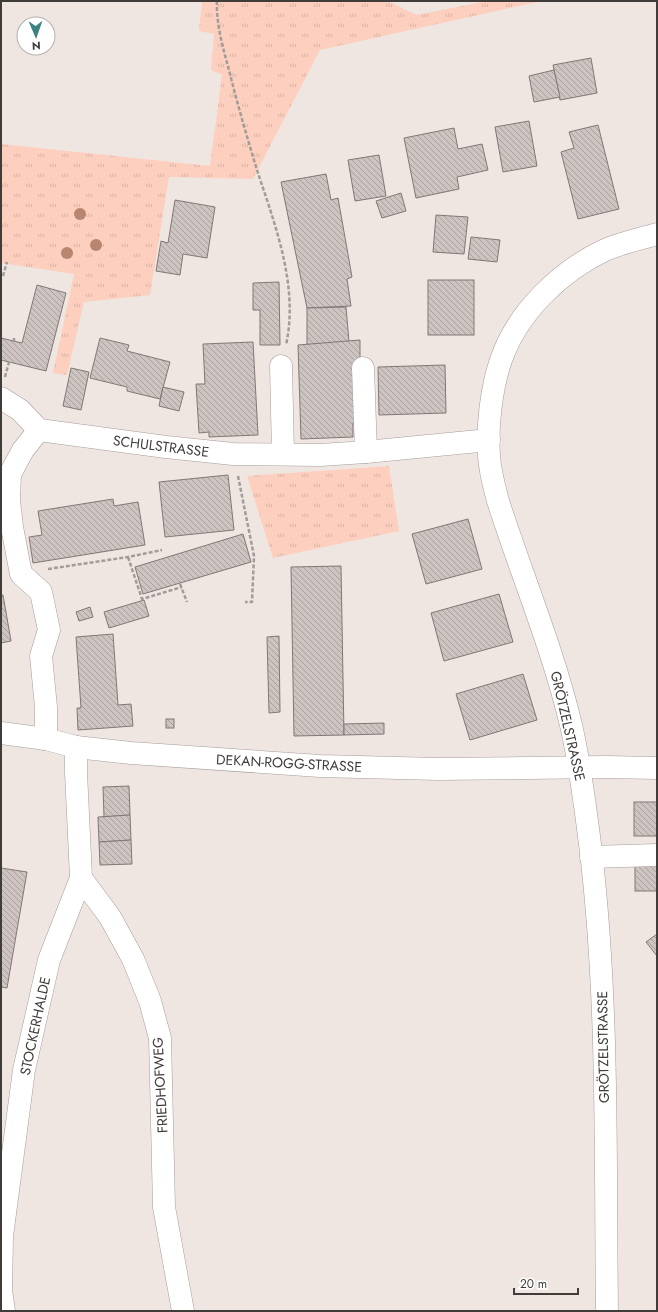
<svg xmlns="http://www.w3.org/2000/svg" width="658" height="1312" font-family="Jost,sans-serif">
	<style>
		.grass { fill: url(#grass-tufts) }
		.building { fill: url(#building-back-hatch); stroke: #807875 }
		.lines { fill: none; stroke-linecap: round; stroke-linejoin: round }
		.minor-casing { stroke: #a59d9a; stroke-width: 23 }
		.path { stroke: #a29c99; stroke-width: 2.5; stroke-dasharray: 4 2; stroke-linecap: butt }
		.minor { stroke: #fff; stroke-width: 22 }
		.tree { fill: #b8856e }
		.labels { text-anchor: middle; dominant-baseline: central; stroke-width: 3.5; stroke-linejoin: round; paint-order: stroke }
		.street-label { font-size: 14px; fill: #3f3c3a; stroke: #fff }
	</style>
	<defs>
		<pattern id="grass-tufts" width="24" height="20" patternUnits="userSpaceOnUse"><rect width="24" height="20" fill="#fdcfbe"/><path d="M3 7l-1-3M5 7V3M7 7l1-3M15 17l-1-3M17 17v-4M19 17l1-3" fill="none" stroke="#dab3a4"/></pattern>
		<pattern id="building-back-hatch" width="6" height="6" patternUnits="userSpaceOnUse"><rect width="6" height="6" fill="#cdc4c1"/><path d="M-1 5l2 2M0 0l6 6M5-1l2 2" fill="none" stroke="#a8a09e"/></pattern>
	</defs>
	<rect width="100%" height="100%" fill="#efe6e2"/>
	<g class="grass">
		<polygon points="202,1 388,1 417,15 487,1 542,1 320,50 253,179 169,177 150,295 84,302 67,375 53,373 74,274 1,263 1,144 210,166 222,75 211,70 214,34 199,31"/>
		<polygon points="389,466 399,531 273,558 247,476"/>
	</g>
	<g class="building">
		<polygon points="591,58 597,93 560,100 553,65"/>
		<polygon points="554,70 560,97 534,102 529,76"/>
		<polygon points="529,121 537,166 503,172 495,127"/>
		<polygon points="598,125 619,209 578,219 561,152 574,148 569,132"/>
		<polygon points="454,128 458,149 482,144 488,170 457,177 459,189 416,198 404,138"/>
		<polygon points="379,155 386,196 355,201 348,160"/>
		<polygon points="326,174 331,200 338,198 352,277 347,279 351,306 307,308 281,182"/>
		<polygon points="401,193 406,211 382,218 376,201"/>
		<polygon points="175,200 215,207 207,258 183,254 180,275 156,271 161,241 168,243"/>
		<polygon points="436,215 468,217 464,254 433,252"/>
		<polygon points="471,237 500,240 497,262 468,259"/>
		<rect x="428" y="280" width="46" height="55"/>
		<polygon points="279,282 280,345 260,345 260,310 253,310 253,283"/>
		<polygon points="37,285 66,293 46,371 1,360 1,338 22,343"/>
		<polygon points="346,307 349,342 307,346 307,308"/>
		<polygon points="100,338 129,345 127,351 170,362 160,399 127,391 127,387 90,378"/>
		<polygon points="360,340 360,423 353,423 353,437 301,439 298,345"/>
		<polygon points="253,342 258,435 209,437 209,432 199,433 196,384 205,384 203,344"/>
		<polygon points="445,365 446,413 379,415 378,367"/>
		<polygon points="71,368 89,372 81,410 63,406"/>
		<polygon points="163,387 184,392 179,411 159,406"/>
		<polygon points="228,475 234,530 165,537 159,482"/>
		<polygon points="113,499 114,506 138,502 145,545 33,563 29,537 42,535 38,511"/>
		<polygon points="468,519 482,569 426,584 412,534"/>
		<polygon points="243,534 251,562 143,594 135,567"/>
		<polygon points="341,566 344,735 294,736 291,567"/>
		<polygon points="499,594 513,642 444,661 431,613"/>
		<polygon points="1,595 3,595 11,641 1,643"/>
		<polygon points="144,600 149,616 109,628 104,612"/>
		<polygon points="90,607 93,617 79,621 76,612"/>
		<polygon points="113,634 118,705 131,704 133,726 78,730 77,708 81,708 76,637"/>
		<polygon points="279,636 280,712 269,713 267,637"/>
		<polygon points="523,674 537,720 470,740 456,694"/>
		<rect x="166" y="719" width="8" height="9"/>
		<polygon points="384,723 384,734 344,735 344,724"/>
		<polygon points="129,786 130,815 104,817 103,787"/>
		<rect x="634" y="802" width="23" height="34"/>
		<polygon points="130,815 131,840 99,842 98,817"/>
		<polygon points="131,840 132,864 100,865 99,842"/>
		<rect x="635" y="865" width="22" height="26"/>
		<polygon points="1,868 27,872 7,988 1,987"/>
		<polygon points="657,934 657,956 646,942"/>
	</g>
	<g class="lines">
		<defs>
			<g id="minor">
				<polyline points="281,366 283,454"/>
				<polyline points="363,368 366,452"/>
				<polyline points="1,398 20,410 39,430 166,447 233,454 320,455 366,452 489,440"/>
				<polyline points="39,430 23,450 10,474 9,500 12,527 21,574 41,592 49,630 41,656 46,707 46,739"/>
				<polyline points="1,733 46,739 76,747 131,753 320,766 438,769 606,767 657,768"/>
				<polyline points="591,857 657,855"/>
				<polyline points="81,878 110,917 133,959 150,1001 160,1038 164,1207 183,1311"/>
				<polyline points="4,1311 1,1290 2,1236 24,1070 49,960 81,878 76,772 76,747"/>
				<path d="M607 1311C605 1155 609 999 590 844 585 804 580 764 571 725 553 649 522 576 498 501 494 486 490 472 489 456 487 427 491 389 501 360 517 313 560 271 605 250 621 243 640 239 657 234"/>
			</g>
		</defs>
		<use href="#minor" class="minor-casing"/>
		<g class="path">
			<path d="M217 1C216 24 223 48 229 70 237 103 247 137 257 170 275 225 299 286 286 345"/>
			<polyline points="3,276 7,262"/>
			<polyline points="14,341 14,338"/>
			<polyline points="5,377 9,362"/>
			<polyline points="238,476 254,556 252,602 245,602"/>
			<polyline points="128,557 142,599 182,587"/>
			<polyline points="48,569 128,557 162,550"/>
			<polyline points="180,584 187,602"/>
		</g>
		<use href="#minor" class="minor"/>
	</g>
	<g class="tree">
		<circle cx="80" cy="214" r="6"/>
		<circle cx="96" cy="245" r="6"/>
		<circle cx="67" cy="253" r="6"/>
	</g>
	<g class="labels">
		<g class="street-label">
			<text transform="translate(161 446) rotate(7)">SCHULSTRASSE</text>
			<text transform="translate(568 726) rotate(77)">GRÖTZELSTRASSE</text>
			<text transform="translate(289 763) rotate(3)">DEKAN-ROGG-STRASSE</text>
			<text transform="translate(35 1026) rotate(-78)">STOCKERHALDE</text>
			<text transform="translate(603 1047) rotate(-91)">GRÖTZELSTRASSE</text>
			<text transform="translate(160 1085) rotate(-93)">FRIEDHOFWEG</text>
		</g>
	</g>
	<rect width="658" height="1312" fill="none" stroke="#3f3c3a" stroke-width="4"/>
	<g transform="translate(36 36) rotate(178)"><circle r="19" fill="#ffffff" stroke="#b2b1b0"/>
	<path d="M0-3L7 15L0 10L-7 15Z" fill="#3b8380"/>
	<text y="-6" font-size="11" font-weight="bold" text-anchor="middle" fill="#3f3c3a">N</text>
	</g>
	<path d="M514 1288v6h64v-6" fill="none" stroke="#3f3c3a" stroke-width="2"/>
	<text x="520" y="1288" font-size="12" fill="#3f3c3a" stroke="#ffffff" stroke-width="3" paint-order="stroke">20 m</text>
</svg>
